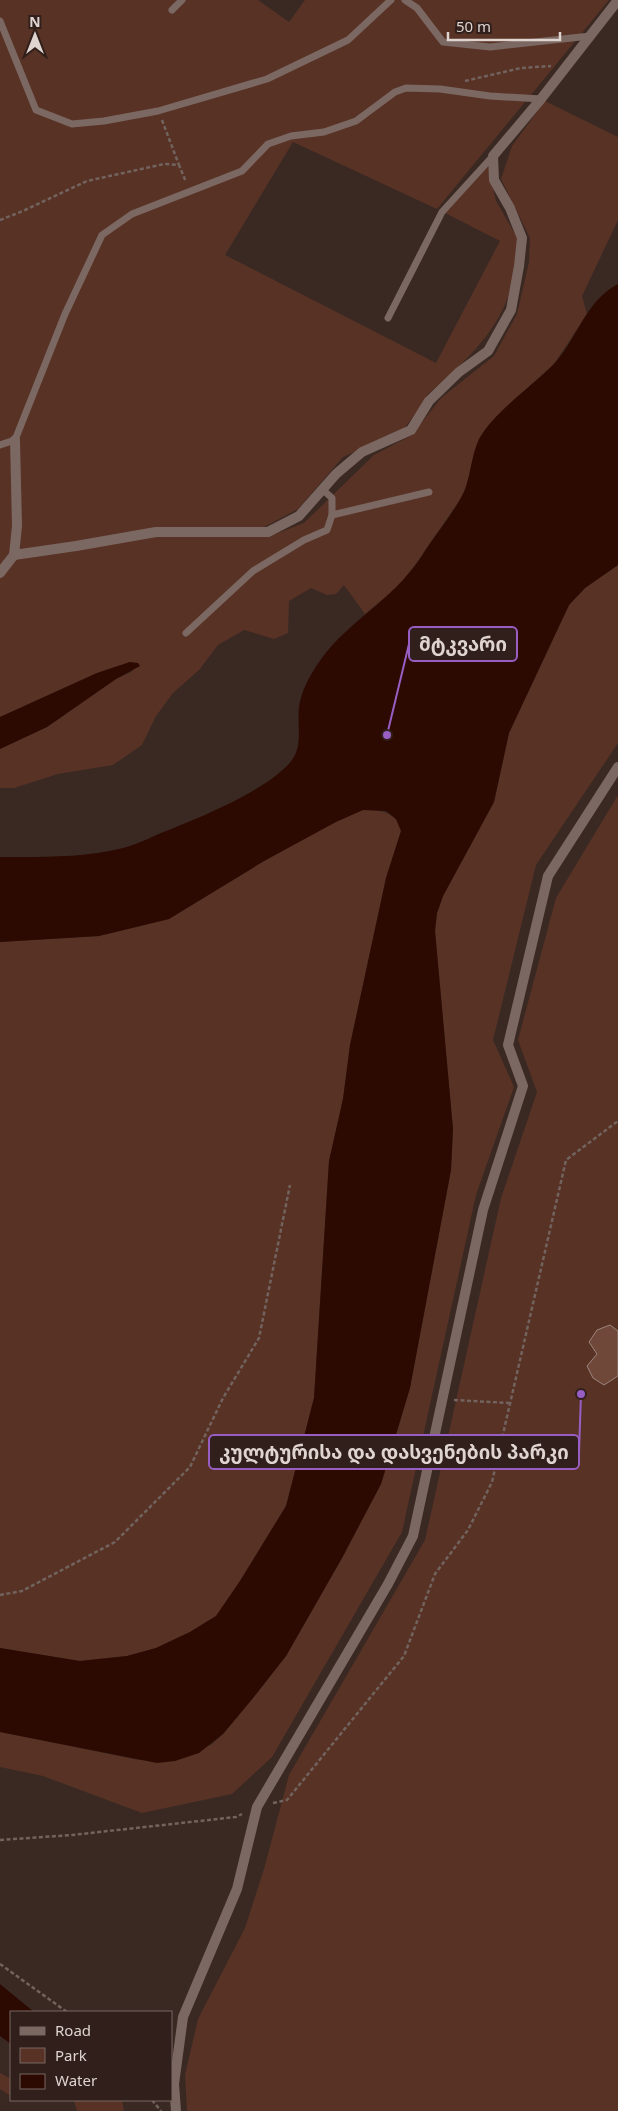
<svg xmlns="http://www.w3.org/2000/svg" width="618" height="2111" font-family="Georgia,'Noto Sans Georgian',serif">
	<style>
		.green { fill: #583225 }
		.water { fill: #2c0a01 }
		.building { fill: #70483a; stroke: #9a857e }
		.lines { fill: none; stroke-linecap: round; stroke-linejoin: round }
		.path { stroke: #72635e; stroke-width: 2.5; stroke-dasharray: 4 2.5; stroke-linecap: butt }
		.service { stroke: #7c6862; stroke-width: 7 }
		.minor { stroke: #7c6862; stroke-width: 10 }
		.leader { fill: none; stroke: #995ec4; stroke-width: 2 }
		.callout-dot { fill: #995ec4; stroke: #301f1a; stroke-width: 2 }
		.callout { fill: #301f1a; stroke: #995ec4; stroke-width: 2 }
		.callout-label { font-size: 19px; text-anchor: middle; font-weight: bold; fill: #dfd4d0 }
	</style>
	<rect width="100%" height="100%" fill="#3a2923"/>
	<g class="green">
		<path d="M0 0H258L289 22 305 0H609L437 209 293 142 225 255 436 363 500 241 445 213 488 166 496 201 518 239C515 258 514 279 508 297 493 338 459 367 427 395L425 401 403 430 343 457 298 509 264 527 270 536 304 523 374 455 412 435 441 398 494 356 517 314 529 262 530 238 501 179 512 146 545 101 618 137V220L582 296 587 314 554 364 512 402 489 425 480 439 465 490 459 501 413 568 396 588 365 614 344 585 336 594 327 595 311 588 289 601 288 633 274 639 244 630 218 645 199 670 173 693 156 716 142 745 113 765 58 774 14 788H0V749L47 727 116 679 133 671 130 662 97 673 0 717Z"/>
		<polygon points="618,565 618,743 536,865 493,1040 514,1087 476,1195 402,1532 272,1757 232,1794 142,1813 43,1776 0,1767 0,1732 139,1760 211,1745 223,1734 253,1698 286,1656 342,1558 381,1484 399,1425 410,1388 451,1170 453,1129 435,931 437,913 443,896 494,802 509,733 569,605 585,588"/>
		<polygon points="618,795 618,2111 187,2111 185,2075 198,2019 245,1928 264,1869 289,1775 425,1540 501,1198 537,1092 518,1040 556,898"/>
		<path d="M363 810C381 810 397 812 401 831L386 878 350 1045 343 1099 329 1161 314 1398 286 1506 240 1581 216 1616 190 1632 156 1648 127 1656 80 1661 0 1648V942L99 936 169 919 264 861 336 821Z"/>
		<polygon points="0,2073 11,2079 11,2096 0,2089"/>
		<polygon points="74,2100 122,2100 124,2111 77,2111"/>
	</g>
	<g class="water">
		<path d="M618 284V565L585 588 569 605 509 733 494 802 443 896 437 913 435 931 453 1129 451 1170 410 1388 381 1484 342 1558 286 1656 253 1698 223 1734 199 1753 175 1761 157 1763 0 1732V1648L80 1661 127 1656 156 1648 190 1632 216 1616 240 1581 286 1506 314 1398 329 1161 343 1099 350 1045 386 878 401 831 396 819 386 811 363 810 336 822 264 861 169 919 99 936 0 942V857C41 857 83 858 123 848 136 845 149 838 161 833 197 819 269 790 292 760 303 745 297 724 299 707 301 692 309 677 317 665 342 626 385 605 413 568 420 560 425 550 431 542 443 525 455 510 464 492 471 475 471 456 479 439 494 412 531 387 553 365 577 340 585 301 618 284Z"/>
		<polygon points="130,662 138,663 140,666 116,679 47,727 0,749 0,717 97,673"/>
		<polygon points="0,1984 34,2012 11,2012 11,2044 0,2036"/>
	</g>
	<polygon class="building" points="610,1325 618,1331 618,1376 604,1385 593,1378 587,1366 597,1354 589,1342 597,1330"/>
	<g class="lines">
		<g class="path">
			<polyline points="465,81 521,68 551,66"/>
			<polyline points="162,120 179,165"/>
			<polyline points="0,220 23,211 87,181 164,164 179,165 186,182"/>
			<polyline points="454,1400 509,1403"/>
			<polyline points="0,1595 22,1591 115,1542 190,1467 223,1398 259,1338 290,1185"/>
			<polyline points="273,1803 287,1800 404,1656 435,1574 468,1530 492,1482 566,1160 618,1121"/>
			<polyline points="0,1840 72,1835 236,1817 242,1814"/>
			<polyline points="0,1964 67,2012"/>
			<polyline points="152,2100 161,2111"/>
		</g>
		<g class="service">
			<polyline points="405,0 417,8 443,42 490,47 590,36"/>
			<polyline points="172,10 182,0"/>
			<polyline points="0,21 36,110 72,124 104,121 158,111 267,79 348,40 391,0"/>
			<polyline points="388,318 442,212 493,156"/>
			<polyline points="0,445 15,440 65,314 102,235 132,214 242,171 268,144 291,136 324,132 356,121 395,92 406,88 440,89 490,96 541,99"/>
			<polyline points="332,515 429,492"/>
			<polyline points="186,633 253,571 304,540 327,530 332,515 332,498 322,489"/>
		</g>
		<g class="minor">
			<polyline points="14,555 76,546 156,532 268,532 299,516 336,474 362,452 411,430 429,401 459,372 488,351 511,310 519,266 522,238 510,208 494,180 493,156 541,99 618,0"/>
			<polyline points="0,573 14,555 17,526 15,440"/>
			<polyline points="176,2111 174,2084 183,2017 237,1889 257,1807 388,1584 413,1536 483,1210 523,1086 508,1045 548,876 618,767"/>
		</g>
	</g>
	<path class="leader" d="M387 735L409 644M581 1394L579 1452"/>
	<g class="callout-dot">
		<circle cx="387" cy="735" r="5"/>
		<circle cx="581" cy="1394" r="5"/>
	</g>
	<g class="callout">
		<rect x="409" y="627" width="108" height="34" rx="5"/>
		<rect x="209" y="1435" width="370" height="34" rx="5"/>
	</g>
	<g class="callout-label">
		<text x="463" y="651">მტკვარი</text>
		<text x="394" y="1459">კულტურისა და დასვენების პარკი</text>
	</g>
	<rect x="10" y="2011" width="162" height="90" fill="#301f1a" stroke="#766763"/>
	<rect x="20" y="2027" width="25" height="8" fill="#7c6862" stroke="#766763"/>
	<text x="55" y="2036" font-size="15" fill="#dfd4d0">Road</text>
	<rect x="20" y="2048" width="25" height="15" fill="#583225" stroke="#766763"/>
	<text x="55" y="2061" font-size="15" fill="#dfd4d0">Park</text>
	<rect x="20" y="2074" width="25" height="15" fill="#2c0a01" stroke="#766763"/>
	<text x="55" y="2086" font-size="15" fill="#dfd4d0">Water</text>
	<g transform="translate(35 35)" stroke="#301f1a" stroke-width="4" paint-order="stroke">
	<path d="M0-4L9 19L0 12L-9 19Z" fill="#dfd4d0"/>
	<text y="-8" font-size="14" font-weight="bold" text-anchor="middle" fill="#dfd4d0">N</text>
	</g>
	<path d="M448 32v8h112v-8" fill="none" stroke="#dfd4d0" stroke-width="2.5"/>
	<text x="456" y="32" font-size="15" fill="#dfd4d0" stroke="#301f1a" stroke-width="4" paint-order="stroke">50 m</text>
</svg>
